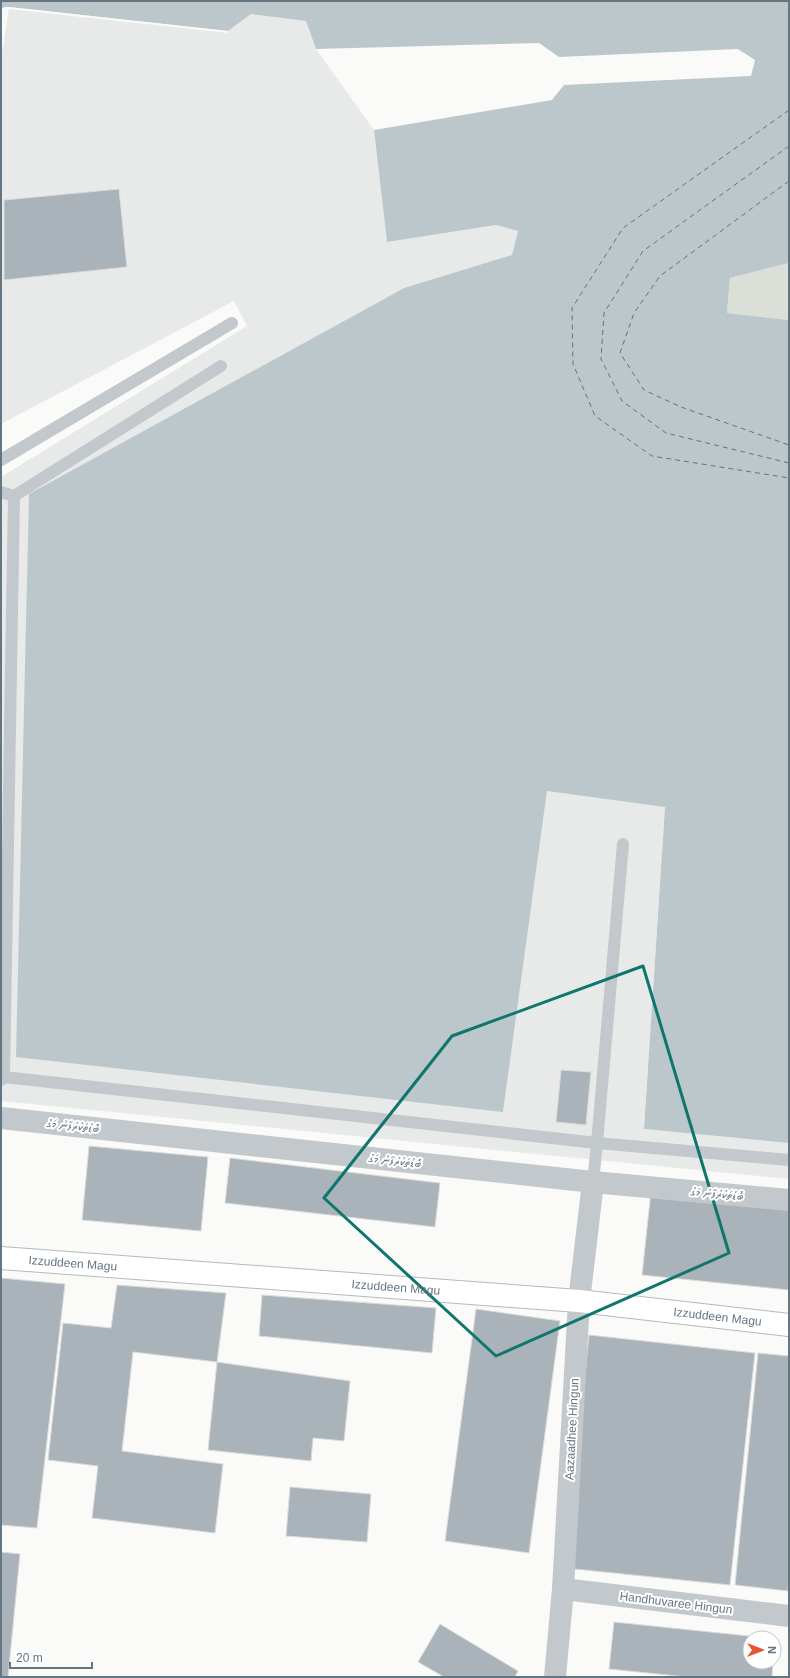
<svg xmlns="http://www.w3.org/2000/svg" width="790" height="1678" font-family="Arial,'Noto Sans Thaana',sans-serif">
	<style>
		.built { fill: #e8e9e9 }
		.green { fill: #dadfd7 }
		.water { fill: #bbc7cb }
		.pier { fill: #fafaf8 }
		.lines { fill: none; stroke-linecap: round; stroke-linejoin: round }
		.ferry { stroke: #60757c; stroke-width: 1; stroke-dasharray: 5 4; stroke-linecap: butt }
		.building { fill: #aab3b9; stroke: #dcdcda }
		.secondary-casing { stroke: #b3babf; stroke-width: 24 }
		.lane { stroke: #c3c8cc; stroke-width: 12 }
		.street { stroke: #c3c8cc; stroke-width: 22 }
		.secondary { stroke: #fff; stroke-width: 22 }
		.marked { fill: none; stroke: #0f766e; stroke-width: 3; stroke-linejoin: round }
		.labels { text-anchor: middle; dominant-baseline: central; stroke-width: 4; stroke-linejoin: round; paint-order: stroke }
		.street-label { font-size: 12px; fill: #657683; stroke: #fff }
	</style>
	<rect width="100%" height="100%" fill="#fafaf8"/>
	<polygon class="built" points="9,7 228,31 251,14 306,21 316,49 374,130 387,242 496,225 518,230 512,255 404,288 29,495 503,1112 547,791 665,806 644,1129 789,1143 789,1179 1,1101 1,477 247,326 234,301 1,424 1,61"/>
	<polygon class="green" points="789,263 789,320 727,313 730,278"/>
	<polygon class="water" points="1,1 789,1 789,263 730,278 727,313 789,320 789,1143 644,1129 665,807 547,791 503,1112 16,1057 29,494 404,288 512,255 518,231 496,225 387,242 374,130 552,100 564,85 751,76 755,60 738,49 559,57 539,43 316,49 306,21 251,14 228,31 9,7 1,8"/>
	<polygon class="pier" points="9,7 228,31 228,33 9,9 1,10 1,8"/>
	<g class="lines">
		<g class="ferry">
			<polyline points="789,110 623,228 572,308 573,364 595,416 652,456 789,478"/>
			<polyline points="789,146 643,251 604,313 601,359 622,401 666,433 789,463"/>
			<polyline points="789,181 660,276 634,313 620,353 644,390 681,407 789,445"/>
		</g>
	</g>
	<g class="building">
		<polygon points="119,189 127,267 4,280 4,200"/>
		<polygon points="561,1070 591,1072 586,1125 556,1122"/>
		<polygon points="89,1146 208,1157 201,1231 82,1220"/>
		<polygon points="230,1158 440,1183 435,1227 225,1203"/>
		<polygon points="651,1191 789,1205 789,1290 642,1275"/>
		<polygon points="1,1278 65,1284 37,1528 1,1525"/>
		<polygon points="117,1285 226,1293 217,1362 133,1352 122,1451 223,1464 215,1533 92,1518 98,1466 48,1460 63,1323 111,1328"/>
		<polygon points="262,1295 436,1308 432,1353 259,1336"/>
		<polygon points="476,1309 560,1321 529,1553 445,1541"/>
		<polygon points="589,1335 755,1353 730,1585 565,1568"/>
		<polygon points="758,1353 789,1356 789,1574 788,1591 735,1585"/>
		<polygon points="217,1362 350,1381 344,1441 313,1438 311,1461 208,1450"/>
		<polygon points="290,1487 371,1494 367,1542 286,1536"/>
		<polygon points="1,1552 20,1554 8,1677 1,1677"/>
		<polygon points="614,1622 768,1638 750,1638 750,1662 773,1662 772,1677 687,1677 609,1669"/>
		<polygon points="440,1624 518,1671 515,1677 444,1677 418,1662"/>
	</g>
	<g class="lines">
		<defs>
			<g id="secondary">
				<path id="s1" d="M1 1258 579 1301 789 1325"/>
			</g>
		</defs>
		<use href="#secondary" class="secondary-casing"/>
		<g class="lane">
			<polyline points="1,460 232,323"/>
			<polyline points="1,492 14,496 221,366"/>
			<polyline points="623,844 597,1143 789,1160"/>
			<polyline points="4,1077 597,1143 593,1182"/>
			<polyline points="1,1080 4,1077 14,496"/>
		</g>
		<g class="street">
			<polyline points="1,1118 593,1182 789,1200"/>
			<polyline points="563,1589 789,1616"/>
			<polyline points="555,1677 563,1589 579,1301 593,1182"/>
		</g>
		<use href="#secondary" class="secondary"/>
	</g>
	<path class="marked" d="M643 966 729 1253 496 1356 324 1198 452 1036Z"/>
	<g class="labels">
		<g class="street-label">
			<text transform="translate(73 1126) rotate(6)">ބޮޑުތަކުރުފާނު މަގު</text>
			<text transform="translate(395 1161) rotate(6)">ބޮޑުތަކުރުފާނު މަގު</text>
			<text transform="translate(717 1194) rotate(5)">ބޮޑުތަކުރުފާނު މަގު</text>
			<text stroke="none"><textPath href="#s1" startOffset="72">Izzuddeen Magu</textPath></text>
			<text stroke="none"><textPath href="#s1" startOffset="396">Izzuddeen Magu</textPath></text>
			<text stroke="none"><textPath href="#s1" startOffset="719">Izzuddeen Magu</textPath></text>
			<text transform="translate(572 1429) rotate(-87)">Aazaadhee Hingun</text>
			<text transform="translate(676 1603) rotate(7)">Handhuvaree Hingun</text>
		</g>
	</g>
	<rect width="790" height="1678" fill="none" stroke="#657683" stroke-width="4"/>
	<g transform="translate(762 1650) rotate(90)"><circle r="19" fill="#ffffff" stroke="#c1c8cd"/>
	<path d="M0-3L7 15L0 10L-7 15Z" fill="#e4572e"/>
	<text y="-6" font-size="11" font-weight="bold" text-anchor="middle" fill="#657683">N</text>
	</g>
	<path d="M10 1662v6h82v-6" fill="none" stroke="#657683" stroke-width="2"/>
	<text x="16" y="1662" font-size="12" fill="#657683" stroke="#ffffff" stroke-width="3" paint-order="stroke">20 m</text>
</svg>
